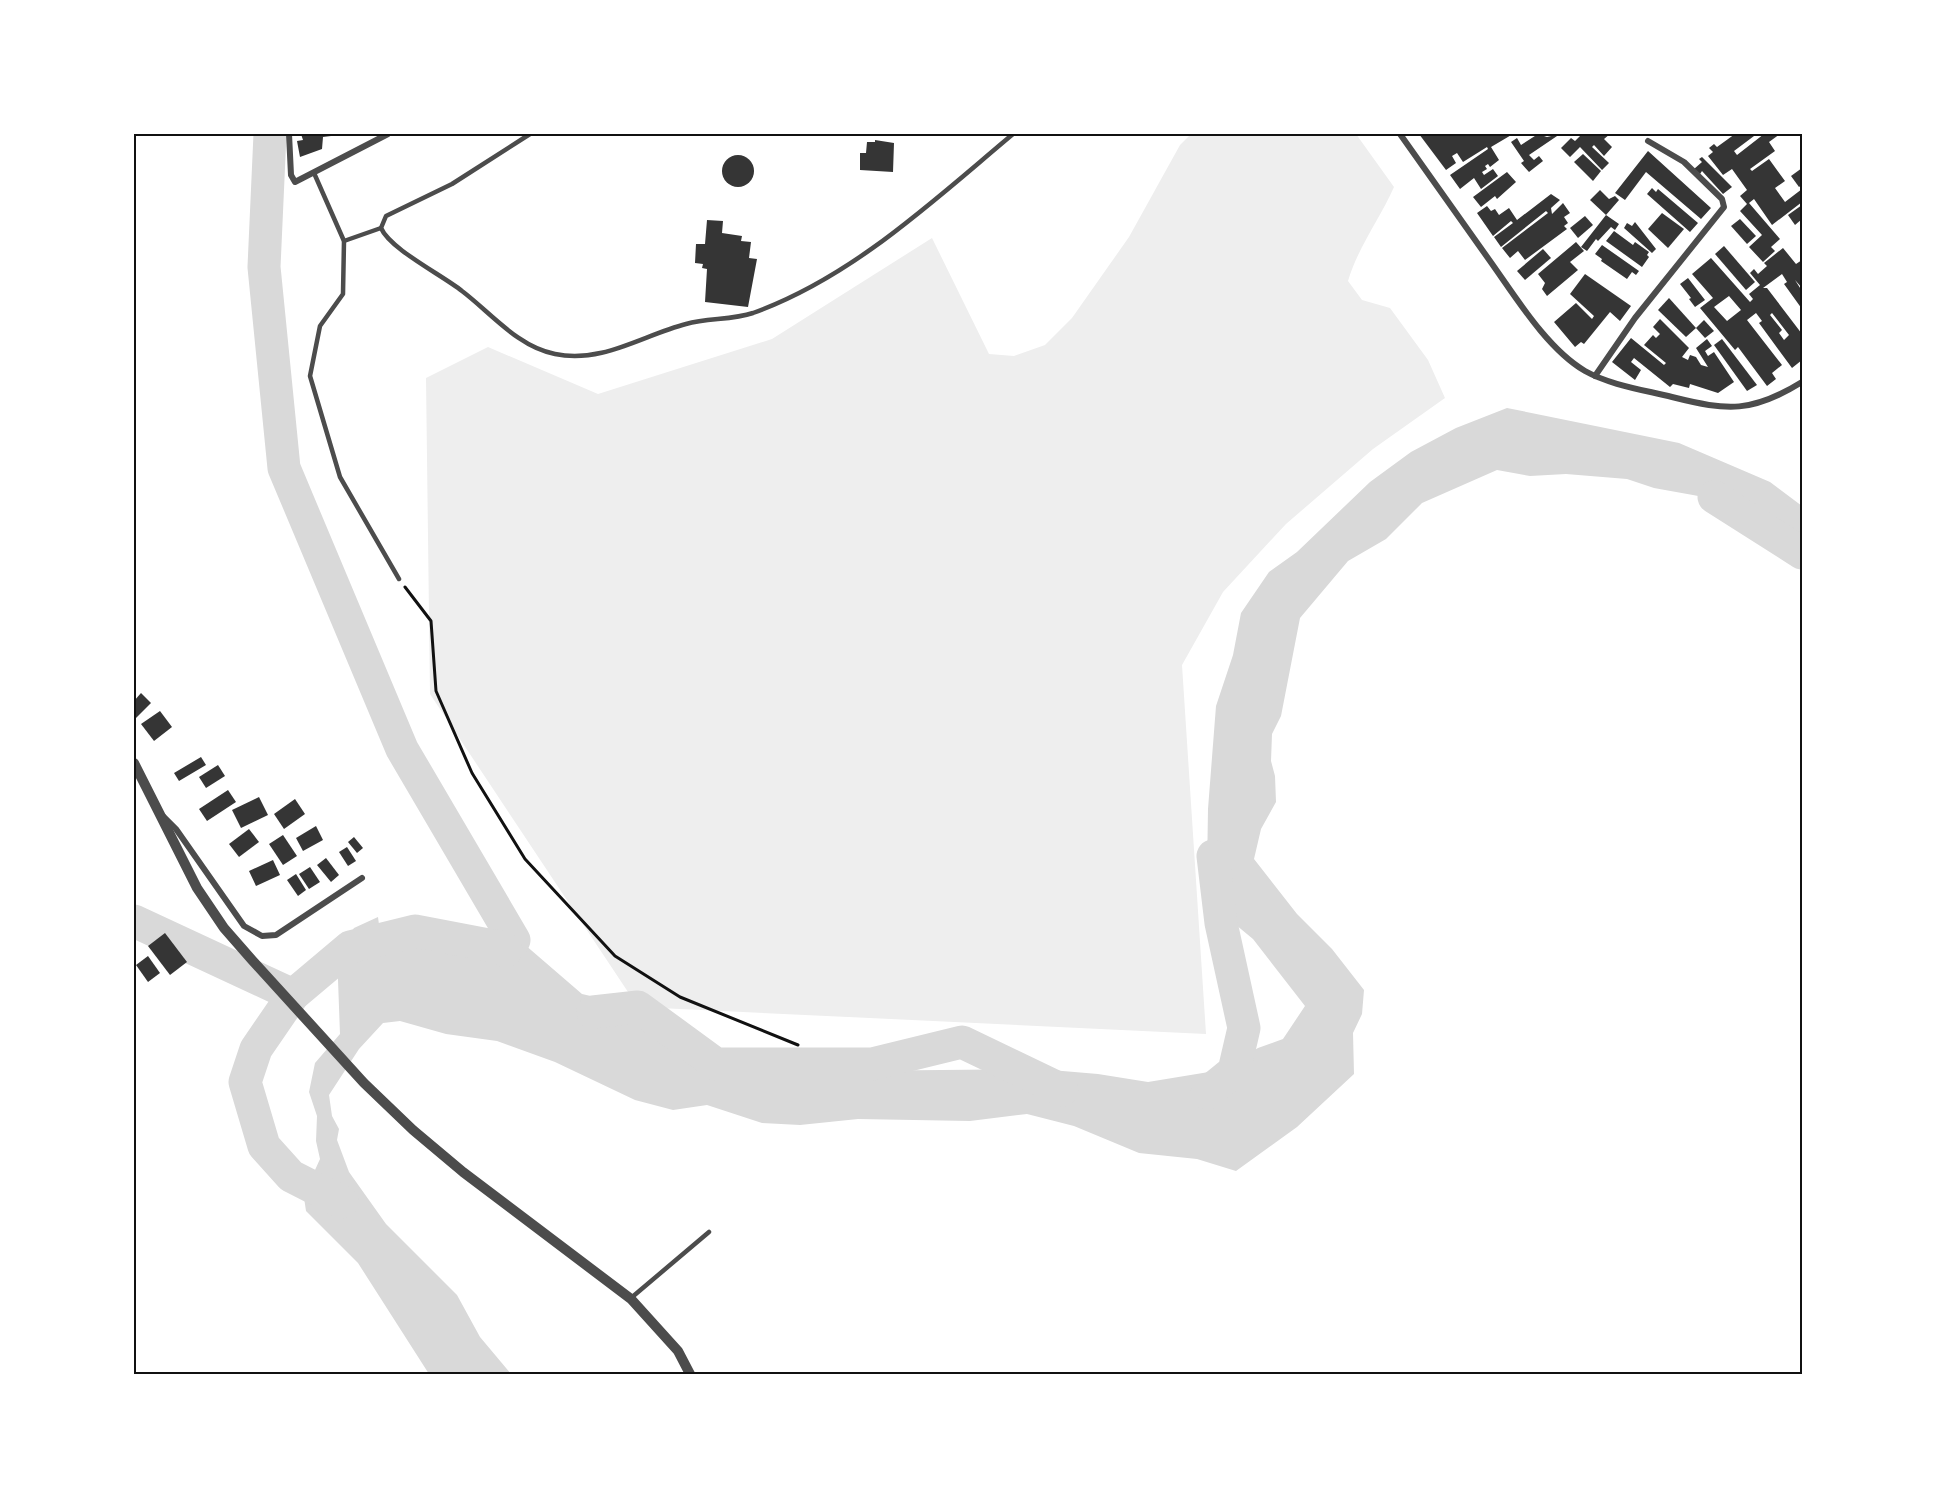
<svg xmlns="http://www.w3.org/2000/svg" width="1936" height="1508" font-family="Arial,sans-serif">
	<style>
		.green { fill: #eee }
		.water { fill: #d9d9d9 }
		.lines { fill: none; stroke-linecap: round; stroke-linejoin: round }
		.river { stroke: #d9d9d9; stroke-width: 33 }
		.building { fill: #353535; fill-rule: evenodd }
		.path { stroke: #111; stroke-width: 3 }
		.service { stroke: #4c4c4c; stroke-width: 4.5 }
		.minor { stroke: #4c4c4c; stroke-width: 6 }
		.tertiary { stroke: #4c4c4c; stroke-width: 10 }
		.neatline { fill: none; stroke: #111; stroke-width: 2 }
	</style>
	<rect width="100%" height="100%" fill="#fff"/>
	<path class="green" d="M1191 134H1356L1394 187C1380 219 1358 247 1348 281L1362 300 1390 308 1428 360 1445 398 1373 449 1286 524 1223 592 1182 665 1206 1034 638 1007 430 694 426 378 488 347 598 394 772 339 932 238 989 354 1014 356 1045 345 1072 318 1129 237 1180 145Z"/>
	<polygon class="water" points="1507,408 1679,443 1770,482 1802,506 1802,542 1794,535 1742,517 1715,499 1654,488 1627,479 1566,474 1530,476 1497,470 1422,503 1386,539 1348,561 1300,618 1281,716 1272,734 1271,761 1275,776 1276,802 1261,829 1254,859 1297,914 1332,949 1364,990 1362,1014 1353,1033 1354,1074 1297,1127 1236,1171 1197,1159 1139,1153 1074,1126 1027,1114 970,1121 858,1119 800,1125 762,1123 707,1105 673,1110 635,1100 555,1062 497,1041 446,1034 400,1021 383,1023 359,1049 329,1095 332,1116 339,1129 337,1140 349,1172 386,1224 457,1295 480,1337 511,1374 429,1374 358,1263 306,1211 302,1184 315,1170 320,1159 316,1141 317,1116 309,1092 315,1063 340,1034 337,953 354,928 378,917 381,940 402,946 442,948 493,931 524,944 582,994 638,1007 678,1047 749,1072 1039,1069 1098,1074 1148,1082 1221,1070 1258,1048 1283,1039 1305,1006 1253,939 1224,915 1207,871 1208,809 1216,706 1233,655 1241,613 1269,572 1297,552 1370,482 1411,452 1456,428"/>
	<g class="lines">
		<g class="river">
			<polyline points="270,134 264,267 284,468 402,749 514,940"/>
			<polyline points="1714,497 1802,553"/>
			<polyline points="134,921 293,995"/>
			<polyline points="593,1012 638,1007 716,1064 872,1064 962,1042 1062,1090"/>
			<polyline points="1207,1093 1234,1071 1244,1028 1221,923 1213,856"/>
			<polyline points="342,1202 291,1176 264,1146 245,1082 256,1049 293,995 350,947 415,931 504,948 506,951"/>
		</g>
	</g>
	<g class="building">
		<polygon points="301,134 339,134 339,135 323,137 322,149 300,157 297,141 303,140"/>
		<polygon points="1419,134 1513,134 1491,147 1499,160 1490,167 1488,164 1485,166 1487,169 1482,172 1484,175 1493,169 1498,176 1481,189 1474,178 1460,189 1450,175 1488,149 1487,147 1463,162 1457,153 1452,156 1456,163 1446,170"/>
		<polygon points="1538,134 1547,137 1560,134 1529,155 1534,160 1539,156 1543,161 1529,172 1521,163 1524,161 1511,142 1517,138 1521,145"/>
		<polygon points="1582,134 1610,134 1604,139 1612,147 1604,156 1594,145 1592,147 1609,163 1602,170 1580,147 1570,157 1561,148 1571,138 1575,141"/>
		<polygon points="1735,134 1752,134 1754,136 1734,151 1737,155 1764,134 1780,134 1769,142 1775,151 1750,169 1752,171 1769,159 1785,181 1775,188 1785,202 1802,189 1802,202 1772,225 1754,199 1749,203 1780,239 1771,247 1775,251 1763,262 1749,247 1762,235 1740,211 1747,204 1740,196 1747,190 1732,169 1723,175 1708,156 1713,152 1709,148 1714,144 1717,147"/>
		<polygon points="875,140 894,143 893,172 860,170 860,153 866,153 867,142 875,142"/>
		<polygon points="1648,151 1711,208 1701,219 1646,172 1625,200 1615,193"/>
		<polygon points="1583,154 1601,171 1593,181 1574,162"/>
		<circle cx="738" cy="171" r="16"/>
		<polygon points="1702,157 1732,187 1723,194 1702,171 1700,174 1694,169 1702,162 1699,159"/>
		<polygon points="1802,168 1802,185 1799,187 1791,176"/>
		<polygon points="1507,172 1516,182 1497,199 1495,196 1481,207 1473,197"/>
		<polygon points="1652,188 1656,192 1658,189 1698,223 1690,232 1647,194"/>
		<polygon points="1600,190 1609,199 1615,196 1619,200 1606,215 1590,200"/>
		<polygon points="1551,194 1560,200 1551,208 1552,214 1563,203 1570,213 1564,217 1568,223 1564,226 1567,229 1525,260 1518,251 1510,258 1502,248 1548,213 1546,211 1501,247 1494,237 1513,223 1511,221 1493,236 1477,213 1487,206 1491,211 1495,209 1499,215 1509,208 1517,220"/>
		<polygon points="1802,205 1802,219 1795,225 1788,215"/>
		<polygon points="1662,213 1684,229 1668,248 1648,229"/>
		<polygon points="1606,215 1619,224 1615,230 1611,227 1598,241 1596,239 1587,251 1581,247"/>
		<polygon points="1585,216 1593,225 1578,238 1570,228"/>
		<polygon points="1740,219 1756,236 1747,244 1731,226"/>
		<polygon points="707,220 723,221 722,233 742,236 741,241 751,242 749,258 757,259 748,307 705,302 707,269 702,268 703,264 695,263 696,244 705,244"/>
		<polygon points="1635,222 1656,249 1652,253 1624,228 1627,223 1632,226"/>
		<polygon points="1614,231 1633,245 1635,242 1649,252 1647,255 1649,257 1642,267 1606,241"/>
		<polygon points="1576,242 1584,251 1570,262 1578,270 1547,296 1542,289 1545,283 1538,274"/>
		<polygon points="1602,245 1639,271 1636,275 1632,272 1627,279 1601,261 1602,259 1595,254"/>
		<polygon points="1724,246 1755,282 1746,290 1715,254"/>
		<path d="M1783 248 1796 264 1802 260V288L1795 280 1802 291V309L1784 284 1787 282 1782 274 1763 288H1767L1802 334V360L1792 368 1759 323 1762 321 1756 313 1747 320 1782 365 1772 373 1776 379 1767 386 1738 347 1735 350 1700 308 1713 298 1692 274 1711 258 1750 302 1753 299 1749 294 1760 285 1750 273 1754 269 1758 274 1767 266 1764 263ZM1729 296 1741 310 1727 321 1714 307ZM1772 313 1789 335 1784 340 1779 333 1782 330 1770 315Z"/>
		<polygon points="1543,249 1551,258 1525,280 1517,271"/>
		<polygon points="1585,274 1631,306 1620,321 1610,312 1584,344 1581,342 1575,347 1554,322 1576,303 1592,319 1594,316 1570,294"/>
		<polygon points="1688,278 1705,300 1695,307 1689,299 1691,298 1680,284"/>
		<polygon points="1669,298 1696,328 1686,337 1658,310"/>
		<polygon points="1660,319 1689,348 1682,357 1688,360 1690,355 1696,357 1701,365 1708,367 1696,348 1707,339 1712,346 1705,351 1708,356 1714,352 1734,382 1718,393 1690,384 1689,388 1673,384 1670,387 1634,358 1631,362 1641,370 1635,380 1612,362 1631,338 1664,365 1666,363 1644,345 1653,335 1656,338 1660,334 1653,327"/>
		<polygon points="1704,320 1714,331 1705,338 1696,328"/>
		<polygon points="1722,339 1757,385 1747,391 1714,345"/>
		<polygon points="141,693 151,703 136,718 134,701"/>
		<polygon points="160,711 172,727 154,741 141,724"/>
		<polygon points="201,757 206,765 179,781 174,773"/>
		<polygon points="218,765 225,776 206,788 199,777"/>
		<polygon points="228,790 236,802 207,821 199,809"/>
		<polygon points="259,797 268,815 241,828 232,810"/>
		<polygon points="295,799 305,814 284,829 274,814"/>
		<polygon points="316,826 323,840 303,851 296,838"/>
		<polygon points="249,829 259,842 239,857 229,844"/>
		<polygon points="283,835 297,856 283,865 269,844"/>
		<polygon points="354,837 363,848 357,853 348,842"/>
		<polygon points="347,847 356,861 348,866 339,852"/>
		<polygon points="326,858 339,875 331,882 317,865"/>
		<polygon points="273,860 280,875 256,886 249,871"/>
		<polygon points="310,867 320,882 309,889 299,874"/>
		<polygon points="296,874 306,890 298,896 287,880"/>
		<polygon points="165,933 187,962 170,975 148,946"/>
		<polygon points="148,956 160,973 148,982 136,965"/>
	</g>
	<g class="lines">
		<polyline class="path" points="405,587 431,621 436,691 472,773 525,859 615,956 680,997 798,1045"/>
		<g class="service">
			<path d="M530 134 452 184 386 216 381 228C390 249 442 275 462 291 491 313 518 347 555 354 602 364 643 335 686 324 708 318 732 320 753 313 853 277 934 200 1013 134"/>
			<polyline points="314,173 344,241 343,294 320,326 310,376 340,477 399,579"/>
			<polyline points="344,241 381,228"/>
			<polyline points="631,1298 709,1232"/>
		</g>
		<g class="minor">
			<polyline points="289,134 291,175 295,182 388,134"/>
			<path d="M1400 134C1430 176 1460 218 1490 261 1515 296 1547 349 1585 371 1610 385 1644 390 1672 397 1728 411 1752 413 1802 382"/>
			<polyline points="1595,376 1635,318 1724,207 1722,199 1684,162 1648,141"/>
			<polyline points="164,817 176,829 244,926 262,936 276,935 362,878"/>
		</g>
		<polyline class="tertiary" points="134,763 197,888 224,928 252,960 364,1083 413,1130 463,1172 631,1299 678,1351 690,1374"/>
	</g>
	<rect width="1936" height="1508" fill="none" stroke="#ffffff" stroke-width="270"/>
	<rect x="135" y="135" width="1666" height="1238" class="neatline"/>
</svg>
